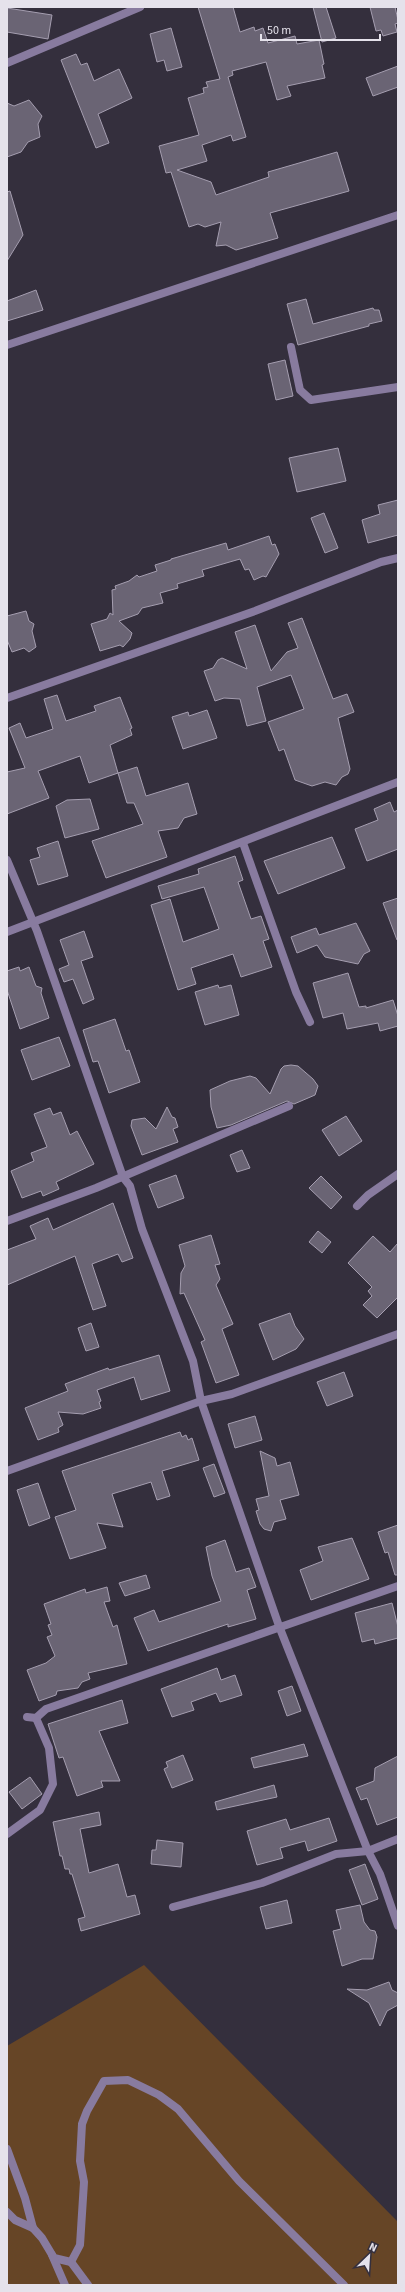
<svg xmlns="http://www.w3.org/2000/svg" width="405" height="2292" font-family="'Source Sans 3',sans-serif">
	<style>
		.green { fill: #664526 }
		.building { fill: #6a6474; stroke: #a59eb0 }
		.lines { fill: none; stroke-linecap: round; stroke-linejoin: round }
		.lane { stroke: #887b9f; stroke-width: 8 }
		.street { stroke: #887b9f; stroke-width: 8 }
	</style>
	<rect width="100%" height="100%" fill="#342f3d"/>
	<polygon class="green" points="144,1965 398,2222 398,2285 7,2285 7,2046"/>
	<g class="building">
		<polygon points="198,7 233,7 240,32 254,27 255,31 263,28 268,43 295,36 297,44 319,40 324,64 322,65 325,78 287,86 291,96 277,100 266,62 232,71 233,75 228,77 246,137 233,141 231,135 202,145 207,161 177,170 211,182 216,195 269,177 268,172 337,152 349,191 270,213 278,238 236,250 226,245 216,246 221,222 205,227 198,224 189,227 171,172 166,173 159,146 199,135 188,98 204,93 203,88 208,87 206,82 220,79"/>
		<polygon points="313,7 326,7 336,38 322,42"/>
		<polygon points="370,7 395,7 398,20 398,23 395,24 397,32 383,36 381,30 376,31"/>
		<polygon points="7,8 52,15 48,39 7,32"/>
		<polygon points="171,28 182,67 167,71 164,60 157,62 150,34"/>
		<polygon points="76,54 81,65 87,63 94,81 119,69 132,98 98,114 109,143 96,148 61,60"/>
		<polygon points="398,66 398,87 373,96 366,78"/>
		<polygon points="29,100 42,116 38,124 40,137 28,142 21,152 7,157 7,103 14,106"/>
		<polygon points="10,191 23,235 7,261 7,192"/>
		<polygon points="36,290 43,310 7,321 7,301"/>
		<polygon points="306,299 313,324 373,308 374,310 379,310 382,321 369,324 369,326 298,345 287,304"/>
		<polygon points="285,360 293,396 276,400 268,364"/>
		<polygon points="338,448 346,481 297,492 289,458"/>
		<polygon points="398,500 398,535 368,543 362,520 380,514 378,505"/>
		<polygon points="324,513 338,548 325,553 311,518"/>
		<polygon points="269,536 272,545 275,544 279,554 266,577 263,576 254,580 249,569 245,570 240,559 202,570 204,576 177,584 178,588 160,593 163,603 142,608 138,614 119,621 132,633 130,639 123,647 120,645 100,651 91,624 107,619 110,613 113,615 112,590 116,589 115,586 129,581 137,575 139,577 157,571 155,565 171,560 171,559 226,543 228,550"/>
		<polygon points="26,611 29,621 34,624 32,631 36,647 29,652 24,648 12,652 7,640 7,616"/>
		<polygon points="302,618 333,699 347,694 354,712 338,718 350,769 348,774 342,777 336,785 325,782 312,786 295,780 284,749 279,751 268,722 304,709 291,675 257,687 266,721 247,726 240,699 224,698 215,701 204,671 213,668 218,660 222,658 247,669 235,632 255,625 271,671 287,652 298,648 288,623"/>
		<polygon points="57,695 66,721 96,711 94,706 120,697 132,728 130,729 132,735 110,745 118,773 137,767 146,796 188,783 197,814 184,818 178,828 158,831 167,857 106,878 92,841 143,824 134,803 127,803 118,773 89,783 80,756 38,771 49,798 7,814 7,772 25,768 9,728 20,723 26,738 53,729 44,699"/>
		<polygon points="207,710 217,738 183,749 172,717 188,712 189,716"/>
		<polygon points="90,799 99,829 65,838 56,806 67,800"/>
		<polygon points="390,802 394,812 398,810 398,849 367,861 355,829 378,820 374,809"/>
		<polygon points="332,837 345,868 278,894 264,861"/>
		<polygon points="58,841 68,876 38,885 30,860 40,857 37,848"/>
		<polygon points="235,856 243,880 238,882 251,919 261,916 269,939 263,941 272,967 241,977 233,954 191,968 196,984 178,990 151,905 170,899 183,942 219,929 204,887 162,899 158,886 199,874 198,869"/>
		<polygon points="398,898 398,939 397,940 383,903"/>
		<polygon points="356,923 370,951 364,954 358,964 325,957 317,945 297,953 291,937 316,928 319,935"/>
		<polygon points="84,931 93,957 81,961 94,999 83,1004 73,979 64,982 59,969 69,965 60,940"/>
		<polygon points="19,967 20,971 29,967 36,986 42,988 41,993 49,1018 20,1029 7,990 7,971"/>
		<polygon points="348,973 359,1007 366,1006 366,1008 393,1000 398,1016 398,1026 380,1031 378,1023 347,1029 343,1013 323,1018 313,983"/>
		<polygon points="218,985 219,988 231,985 239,1015 205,1025 195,992"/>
		<polygon points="115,1019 126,1051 129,1050 140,1082 109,1093 98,1061 93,1062 83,1030"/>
		<polygon points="59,1037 70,1066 32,1080 21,1050"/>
		<polygon points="291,1065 298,1066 313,1079 318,1086 315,1095 294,1104 287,1101 231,1125 217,1128 211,1107 210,1090 230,1081 250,1076 256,1078 270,1094 281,1069 284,1066"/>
		<polygon points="167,1107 172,1117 175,1118 178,1127 173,1129 178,1142 142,1155 131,1126 132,1120 145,1118 156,1129"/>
		<polygon points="50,1108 53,1115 61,1112 70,1135 77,1131 94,1164 56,1182 59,1189 43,1196 41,1191 22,1198 11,1171 34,1161 31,1153 47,1147 34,1114"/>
		<polygon points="346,1116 362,1141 339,1156 322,1130"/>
		<polygon points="242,1150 250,1168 237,1172 230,1155"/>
		<polygon points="176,1175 184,1198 158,1208 149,1185"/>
		<polygon points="321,1176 342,1197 331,1209 309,1188"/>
		<polygon points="113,1203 133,1258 122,1262 118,1254 92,1264 106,1306 93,1310 75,1256 7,1285 7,1250 36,1239 30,1226 48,1218 53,1230"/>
		<polygon points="318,1231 331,1242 322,1253 309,1242"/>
		<polygon points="211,1235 220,1264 215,1265 220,1279 216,1285 233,1324 222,1329 239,1375 216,1383 201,1342 205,1340 184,1293 180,1294 181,1273 185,1266 179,1245"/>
		<polygon points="373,1236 390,1252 398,1243 398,1297 377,1318 363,1305 372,1296 368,1291 372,1287 348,1263"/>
		<polygon points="290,1313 295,1326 304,1339 296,1349 273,1360 259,1324"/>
		<polygon points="91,1323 99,1347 86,1351 78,1328"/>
		<polygon points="159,1355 170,1391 141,1400 134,1377 97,1390 101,1401 99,1402 101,1408 83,1414 58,1412 63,1425 58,1428 59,1432 38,1440 25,1408 68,1391 65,1384 108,1368 109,1370"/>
		<polygon points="344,1372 353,1396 327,1406 317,1382"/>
		<polygon points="255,1416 262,1440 235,1448 228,1424"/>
		<polygon points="180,1432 182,1437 186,1435 188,1440 192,1438 199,1460 162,1471 170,1496 157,1500 151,1482 112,1494 123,1527 97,1523 106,1548 70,1559 55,1517 76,1510 62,1471"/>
		<polygon points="260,1451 275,1458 277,1466 290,1462 299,1495 280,1500 286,1519 274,1522 271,1531 264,1529 260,1524 256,1511 259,1510 256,1499 269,1496"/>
		<polygon points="214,1464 225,1493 214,1497 203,1468"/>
		<polygon points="38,1483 50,1518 29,1526 17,1490"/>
		<polygon points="398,1525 398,1575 395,1575 388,1552 385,1553 378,1532"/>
		<polygon points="352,1538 369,1579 311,1600 300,1570 323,1561 318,1547"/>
		<polygon points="225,1540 236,1572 249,1568 256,1587 247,1590 256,1619 228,1627 228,1624 148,1651 134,1618 154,1610 159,1622 221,1601 212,1576 206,1547"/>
		<polygon points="146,1575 150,1588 125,1596 119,1583"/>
		<polygon points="107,1587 110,1601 104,1602 113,1627 117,1625 127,1664 88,1673 90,1679 82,1682 78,1688 57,1691 56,1695 39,1701 27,1670 46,1663 55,1656 47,1637 52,1635 48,1625 51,1624 44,1604 85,1589 86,1593"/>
		<polygon points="392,1603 398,1627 398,1638 375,1644 374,1639 362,1642 355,1613"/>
		<polygon points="217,1668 221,1680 235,1675 242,1695 220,1702 216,1693 191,1702 194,1710 172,1717 161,1689"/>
		<polygon points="292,1686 301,1711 287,1716 278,1691"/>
		<polygon points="122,1700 128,1723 99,1731 120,1781 101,1781 103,1787 77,1796 63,1757 59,1758 48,1724"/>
		<polygon points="304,1744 308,1756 254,1768 251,1758"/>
		<polygon points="183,1755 193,1780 172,1788 164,1769 168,1767 166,1762"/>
		<polygon points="398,1756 398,1817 377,1825 367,1798 361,1800 356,1788 374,1781 375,1768"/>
		<polygon points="30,1777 42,1794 22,1809 9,1792"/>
		<polygon points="274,1785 277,1797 217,1810 215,1802"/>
		<polygon points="99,1812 101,1825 80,1829 89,1873 118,1864 127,1897 135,1895 140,1914 81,1931 78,1919 85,1917 72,1874 70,1874 69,1869 65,1869 62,1856 60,1856 53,1822"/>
		<polygon points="329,1818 337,1841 308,1851 305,1841 280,1848 283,1858 257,1865 247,1831 286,1819 290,1830"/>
		<polygon points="157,1840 183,1843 181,1867 151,1864 152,1850 156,1850"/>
		<polygon points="365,1864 378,1899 362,1905 349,1870"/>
		<polygon points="287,1900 292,1923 266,1929 260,1907"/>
		<polygon points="360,1905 364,1922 370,1930 375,1931 377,1937 373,1959 362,1959 342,1966 333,1931 341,1929 336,1910"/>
		<polygon points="389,1982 392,1990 398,1993 398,2005 387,2011 380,2026 369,2003 347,1989 367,1990"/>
	</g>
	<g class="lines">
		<g class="lane">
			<polyline points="291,347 300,390 311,400 398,387"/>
			<polyline points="7,2149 25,2198 33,2228 42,2238 54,2258 71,2262 80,2245 84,2182 80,2161 82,2124 87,2111 104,2081 128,2080 159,2095 178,2109 239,2181 344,2285"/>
			<polyline points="7,2212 15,2220 33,2228"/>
			<polyline points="52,2255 65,2285"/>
			<polyline points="71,2262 88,2285"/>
		</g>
		<g class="street">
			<polyline points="7,63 140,7"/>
			<polyline points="7,345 398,215"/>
			<polyline points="7,698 255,611 381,562 398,558"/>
			<polyline points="243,843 296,992 310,1022"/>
			<polyline points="7,860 37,931 123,1177 130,1186 142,1229 193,1361 201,1401 279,1626 368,1851 380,1874 398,1926"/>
			<polyline points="7,932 398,782"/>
			<polyline points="357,1206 368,1195 398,1174"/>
			<polyline points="7,1221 96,1188 289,1106"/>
			<polyline points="7,1471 201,1401 232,1394 398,1334"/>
			<polyline points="27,1717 36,1718"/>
			<polyline points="7,1834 40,1810 53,1784 49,1748 36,1718 46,1709 398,1586"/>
			<polyline points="173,1907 262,1883 336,1854 368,1851 398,1839"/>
		</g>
	</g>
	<rect width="405" height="2292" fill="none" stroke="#e5e2eb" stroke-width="16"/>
	<g transform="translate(369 2256) rotate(25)" stroke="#342f3d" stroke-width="3" paint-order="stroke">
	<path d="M0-3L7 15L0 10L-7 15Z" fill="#e5e2eb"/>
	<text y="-6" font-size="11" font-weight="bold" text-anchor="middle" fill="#e5e2eb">N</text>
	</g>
	<path d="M261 34v6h119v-6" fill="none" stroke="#e5e2eb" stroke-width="2"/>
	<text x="267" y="34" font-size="12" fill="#e5e2eb" stroke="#342f3d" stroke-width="3" paint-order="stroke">50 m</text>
</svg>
